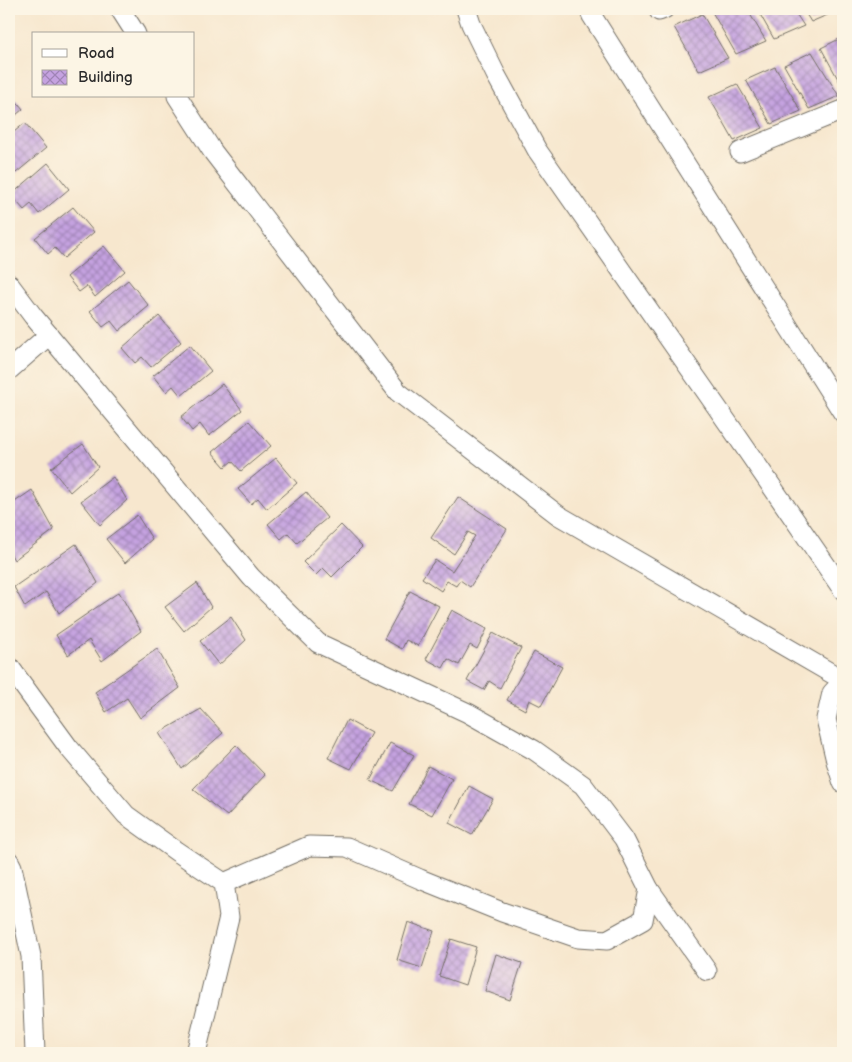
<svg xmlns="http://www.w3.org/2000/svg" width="852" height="1062" font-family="'Balsamiq Sans',sans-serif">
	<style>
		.building { fill: url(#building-cross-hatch) }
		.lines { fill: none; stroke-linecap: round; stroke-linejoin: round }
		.minor-casing { stroke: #726d64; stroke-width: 21 }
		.minor { stroke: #fff; stroke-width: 19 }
	</style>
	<defs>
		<pattern id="building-cross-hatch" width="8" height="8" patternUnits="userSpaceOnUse" patternTransform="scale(1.25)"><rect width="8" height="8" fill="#c5a2e0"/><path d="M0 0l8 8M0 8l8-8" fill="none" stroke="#a084b6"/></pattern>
	</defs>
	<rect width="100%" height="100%" fill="#fcf5e5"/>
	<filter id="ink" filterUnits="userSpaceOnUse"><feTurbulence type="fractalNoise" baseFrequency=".02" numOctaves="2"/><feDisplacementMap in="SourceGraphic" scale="10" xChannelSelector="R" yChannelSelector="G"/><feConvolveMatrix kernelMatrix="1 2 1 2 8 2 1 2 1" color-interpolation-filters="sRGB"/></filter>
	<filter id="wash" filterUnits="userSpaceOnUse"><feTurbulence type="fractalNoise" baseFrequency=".0096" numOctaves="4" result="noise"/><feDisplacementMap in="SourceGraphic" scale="20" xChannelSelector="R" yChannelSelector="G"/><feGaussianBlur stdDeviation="1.12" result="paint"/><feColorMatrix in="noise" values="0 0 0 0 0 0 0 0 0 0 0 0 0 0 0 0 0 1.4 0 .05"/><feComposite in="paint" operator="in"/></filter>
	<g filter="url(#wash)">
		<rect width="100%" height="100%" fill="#f7e7ce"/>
		<g id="blocks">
			<g class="building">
				<polygon points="714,9 747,9 766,41 736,54 711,10"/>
				<polygon points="757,9 793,9 804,26 774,39"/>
				<polygon points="803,9 841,9 811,22"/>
				<polygon points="702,14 728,58 699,71 674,27"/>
				<polygon points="843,37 843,88 821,48"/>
				<polygon points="812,52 839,96 809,109 784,65"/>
				<polygon points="775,67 801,111 771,124 746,80"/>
				<polygon points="737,84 763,128 734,141 709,97"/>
				<polygon points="9,92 23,109 9,121"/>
				<polygon points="25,123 46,148 16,173 9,165 9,136"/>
				<polygon points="48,163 69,189 39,214 31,204 24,210 11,195"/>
				<polygon points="73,207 94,232 64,258 55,248 48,254 35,238"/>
				<polygon points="104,246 125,271 95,297 87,286 79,292 67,277"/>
				<polygon points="128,280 149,306 119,331 111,321 103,327 90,311"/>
				<polygon points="159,316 181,342 151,367 142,357 135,363 122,348"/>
				<polygon points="190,345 211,371 181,396 173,386 166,392 153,376"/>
				<polygon points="222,384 242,410 209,436 200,424 192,431 181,417"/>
				<polygon points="249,421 271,446 241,471 232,461 225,467 212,452"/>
				<polygon points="83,444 98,467 70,492 51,468"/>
				<polygon points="276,458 297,483 267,509 258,498 251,504 238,489"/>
				<polygon points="113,477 127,500 100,525 81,501"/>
				<polygon points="32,490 54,530 14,560 9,551 9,506"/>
				<polygon points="306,492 327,518 297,543 288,533 281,539 268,524"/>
				<polygon points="458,497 507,529 470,587 460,580 456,586 447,581 441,591 422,578 435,560 452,571 475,536 468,532 454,554 431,538"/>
				<polygon points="137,515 152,539 125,563 106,539"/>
				<polygon points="341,525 362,547 332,577 323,568 316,575 303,562"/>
				<polygon points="76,544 98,583 59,613 46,592 25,607 14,587"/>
				<polygon points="197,583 211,607 184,631 165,607"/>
				<polygon points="410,591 439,606 418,646 406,640 402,649 384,639"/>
				<polygon points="119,592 141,631 102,661 89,640 68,655 56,635"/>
				<polygon points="452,610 487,629 477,649 470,645 459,665 448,659 443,668 426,659"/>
				<polygon points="231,617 246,640 219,665 200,641"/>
				<polygon points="493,633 521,648 500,688 489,681 484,690 467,681"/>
				<polygon points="157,649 180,688 140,718 127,698 106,712 95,692"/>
				<polygon points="534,652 562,667 541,706 529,700 525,710 507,700"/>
				<polygon points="201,709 223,733 182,769 159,733"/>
				<polygon points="347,720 371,733 351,769 328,758"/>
				<polygon points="390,743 414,755 393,791 370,780"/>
				<polygon points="236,745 265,775 227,816 193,789"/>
				<polygon points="428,766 452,779 432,815 409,804"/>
				<polygon points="469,786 493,799 472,835 449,823"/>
				<polygon points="408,922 434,931 422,968 397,960"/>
				<polygon points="451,939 476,947 465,985 439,976"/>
				<polygon points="496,954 522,963 510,1000 485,991"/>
			</g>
		</g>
	</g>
	<g filter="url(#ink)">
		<use href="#blocks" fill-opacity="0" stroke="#726d64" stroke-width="1"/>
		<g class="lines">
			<defs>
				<g id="minor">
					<polyline points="120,9 136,34"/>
					<polyline points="466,9 471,24 496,75 537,150 737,436 843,590"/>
					<polyline points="589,9 592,16 843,413"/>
					<polyline points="659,11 664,9"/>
					<polyline points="177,96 213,152 398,392 558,515 843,680"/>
					<polyline points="740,152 843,110"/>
					<polyline points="9,284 33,316 251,577 318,643 468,713 534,750 583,785 624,839 649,889 643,920 607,940 578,938 502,912 420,879 347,847 309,846 224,883"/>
					<polyline points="9,370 49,335"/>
					<polyline points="9,666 69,748 126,815 176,851 224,883 229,917 196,1053"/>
					<polyline points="843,681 832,693 826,719 836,761 843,783"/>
					<polyline points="9,861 12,867 31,956 35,1053"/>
					<polyline points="649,889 707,971"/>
				</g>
			</defs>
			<use href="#minor" class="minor-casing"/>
			<use href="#minor" class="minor"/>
		</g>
	</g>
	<rect width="852" height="1062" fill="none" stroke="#fcf5e5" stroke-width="30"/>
	<rect x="32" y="32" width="162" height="65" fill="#fcf5e5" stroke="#a8a49b"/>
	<rect x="42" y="49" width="25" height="8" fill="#ffffff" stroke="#a8a49b"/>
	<text x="78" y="58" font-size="15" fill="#2b2b2b">Road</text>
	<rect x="42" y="70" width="25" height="15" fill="url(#building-cross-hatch)" stroke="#a8a49b"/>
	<text x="78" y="82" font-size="15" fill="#2b2b2b">Building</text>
</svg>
